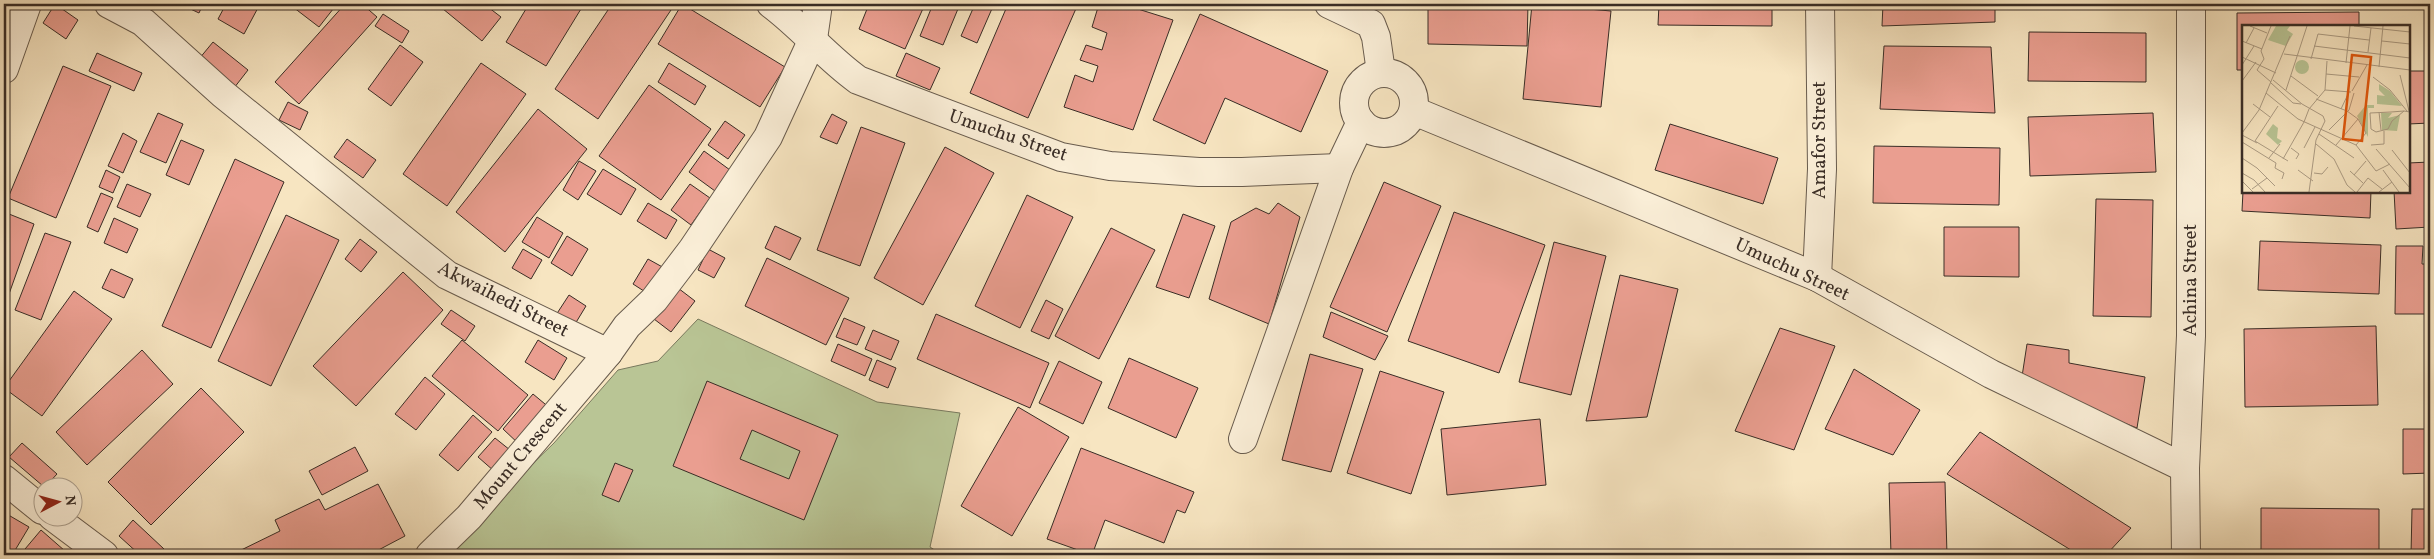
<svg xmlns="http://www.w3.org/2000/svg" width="2434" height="559" font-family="Vollkorn,serif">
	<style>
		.green { fill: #b9c595; stroke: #79795e }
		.building { fill: #ea9e90; stroke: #392d26; fill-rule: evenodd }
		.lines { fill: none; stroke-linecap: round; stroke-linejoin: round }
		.street-casing { stroke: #685b4d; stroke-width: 30 }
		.street { stroke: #faeed7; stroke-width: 28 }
		.labels { text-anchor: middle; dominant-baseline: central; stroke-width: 4; stroke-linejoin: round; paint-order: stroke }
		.street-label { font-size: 19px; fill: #392d26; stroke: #faeed7 }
		.inset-road { fill: none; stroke: #ab9b83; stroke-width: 1 }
		.view { fill: #df570d; fill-opacity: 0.15; stroke: #df570d; stroke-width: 2.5 }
		.inset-edge { fill: none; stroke: #392d26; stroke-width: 2.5 }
	</style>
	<rect width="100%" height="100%" fill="#f7e5c1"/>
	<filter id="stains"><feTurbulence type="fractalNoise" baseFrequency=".004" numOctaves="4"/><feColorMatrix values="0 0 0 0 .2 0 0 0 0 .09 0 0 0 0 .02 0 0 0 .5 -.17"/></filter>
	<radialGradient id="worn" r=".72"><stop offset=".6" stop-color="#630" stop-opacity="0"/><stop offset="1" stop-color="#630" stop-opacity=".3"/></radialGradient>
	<polygon class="green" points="698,319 877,402 960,413 930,547 942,555 439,555 554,443 618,370 658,361"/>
	<g class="building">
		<polygon points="55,4 78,20 66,39 43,23"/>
		<polygon points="180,4 203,4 199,13"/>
		<polygon points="226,4 260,4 244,34 218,19"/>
		<polygon points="289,4 337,4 319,27"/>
		<polygon points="345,4 362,4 377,17 299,104 275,82"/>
		<polygon points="437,4 484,4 501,17 482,41"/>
		<polygon points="529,4 584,4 546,66 506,42"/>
		<polygon points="612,4 675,4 598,119 555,89"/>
		<polygon points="682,4 785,67 760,107 658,44"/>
		<polygon points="869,4 925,4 905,49 859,29"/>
		<polygon points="933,4 960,4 943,45 920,36"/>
		<polygon points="975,4 994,4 977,43 961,36"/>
		<polygon points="1008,4 1078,4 1028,118 970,93"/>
		<polygon points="1099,4 1122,4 1173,20 1133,130 1064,107 1075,75 1093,82 1098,66 1080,60 1086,45 1102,50 1107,33 1092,27"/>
		<polygon points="1428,4 1528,4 1527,46 1428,44"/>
		<polygon points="1532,4 1611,11 1601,107 1523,99"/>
		<polygon points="1659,4 1772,4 1772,26 1658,25"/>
		<polygon points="1883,4 1995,4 1995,22 1882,26"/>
		<polygon points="2359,12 2359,26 2243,26 2243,70 2237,70 2237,13"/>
		<polygon points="383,14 409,31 402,43 375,26"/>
		<polygon points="1200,14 1328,71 1301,132 1225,98 1205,144 1153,120"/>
		<polygon points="2029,32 2146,33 2146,82 2028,81"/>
		<polygon points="213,42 248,70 234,88 199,59"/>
		<polygon points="400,45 423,62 391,106 368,89"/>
		<polygon points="1884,46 1991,47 1995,113 1880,109"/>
		<polygon points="97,53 142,73 134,91 89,71"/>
		<polygon points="906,53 940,68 930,90 896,76"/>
		<polygon points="481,63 526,94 447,206 403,174"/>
		<polygon points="669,63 706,86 695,105 658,82"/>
		<polygon points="63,66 111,86 56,218 8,198"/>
		<polygon points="2408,71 2430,71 2430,123 2408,124"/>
		<polygon points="649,85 711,129 661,200 599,156"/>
		<polygon points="288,102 308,112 300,130 279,120"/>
		<polygon points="538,109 587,149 505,252 456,212"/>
		<polygon points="158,113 183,124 166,163 140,152"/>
		<polygon points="2153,113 2156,172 2030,176 2028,117"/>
		<polygon points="832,114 847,122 837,144 820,137"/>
		<polygon points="725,121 745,135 728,159 708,145"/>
		<polygon points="1670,124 1778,158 1763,204 1655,170"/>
		<polygon points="861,127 905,143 860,266 817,250"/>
		<polygon points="123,133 137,141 123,173 108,166"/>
		<polygon points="347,139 376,160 363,178 334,157"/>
		<polygon points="181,140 204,150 189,185 166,175"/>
		<polygon points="1874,146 2000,148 1999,205 1873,203"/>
		<polygon points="945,147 994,173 923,305 874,278"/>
		<polygon points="704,151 730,170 715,191 689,172"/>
		<polygon points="235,159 284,182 211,348 162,326"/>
		<polygon points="579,161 596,171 578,200 563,190"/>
		<polygon points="2430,162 2430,227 2396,229 2394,191 2408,191 2408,163"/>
		<polygon points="603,169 636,189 621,215 587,194"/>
		<polygon points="106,170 120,177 113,193 99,187"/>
		<polygon points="1384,182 1441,206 1387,332 1330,307"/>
		<polygon points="127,184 151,194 140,217 117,207"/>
		<polygon points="690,184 710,198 691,225 671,210"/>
		<polygon points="2243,191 2371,191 2370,218 2242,211"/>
		<polygon points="101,193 113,198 98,232 87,227"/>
		<polygon points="1027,195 1073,217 1020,328 975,306"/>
		<polygon points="2096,199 2153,200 2151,317 2093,316"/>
		<polygon points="648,203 677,220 666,239 637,221"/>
		<polygon points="1278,203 1300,217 1269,324 1209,299 1231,222 1256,208 1269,214"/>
		<polygon points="4,212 34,224 4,308"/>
		<polygon points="1454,212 1545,245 1499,373 1408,341"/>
		<polygon points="1183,214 1215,226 1189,298 1156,287"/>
		<polygon points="286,215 339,240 271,386 218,361"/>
		<polygon points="537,217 563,233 549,258 522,242"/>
		<polygon points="114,218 138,229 127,253 104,243"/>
		<polygon points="775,226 801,238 790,260 765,248"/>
		<polygon points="1944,227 2019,227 2019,277 1944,276"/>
		<polygon points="1111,228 1155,250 1099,359 1055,336"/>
		<polygon points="45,233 71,242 41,320 15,310"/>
		<polygon points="567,236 588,249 572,276 551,263"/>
		<polygon points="360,239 377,252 361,272 345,259"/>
		<polygon points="2260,241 2381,245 2379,294 2258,290"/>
		<polygon points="1554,242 1606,256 1571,395 1519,382"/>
		<polygon points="2396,246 2423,246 2422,264 2430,264 2430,314 2395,314"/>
		<polygon points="523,249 542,260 531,279 512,268"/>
		<polygon points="708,249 725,258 714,278 698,270"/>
		<polygon points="767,258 849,298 826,345 745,306"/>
		<polygon points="648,259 666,269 650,295 633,284"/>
		<polygon points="111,269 133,279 124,298 102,288"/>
		<polygon points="403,272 443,310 356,406 313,366"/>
		<polygon points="1620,275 1678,289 1647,417 1586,421"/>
		<polygon points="678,288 695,301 671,332 654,319"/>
		<polygon points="74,291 112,319 42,416 4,388"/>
		<polygon points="569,295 586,306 572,329 554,318"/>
		<polygon points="1046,300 1063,309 1049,339 1031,331"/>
		<polygon points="451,310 475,326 465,341 441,324"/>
		<polygon points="1331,312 1388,336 1375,360 1323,337"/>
		<polygon points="936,314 1049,363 1030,408 917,359"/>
		<polygon points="844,318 865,327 857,345 836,337"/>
		<polygon points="2376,326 2378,405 2245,407 2244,329"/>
		<polygon points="1780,328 1835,346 1794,450 1735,431"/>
		<polygon points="873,330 899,341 891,360 865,349"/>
		<polygon points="462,340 528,395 498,431 432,376"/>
		<polygon points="538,340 567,358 554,380 525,362"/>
		<polygon points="838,344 872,359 865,376 831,361"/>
		<polygon points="2027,344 2069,350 2069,363 2145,377 2137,428 2021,383"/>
		<polygon points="142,350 173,384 87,465 56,432"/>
		<polygon points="1310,354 1363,369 1331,472 1282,460"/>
		<polygon points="1129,358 1198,388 1176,438 1108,408"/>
		<polygon points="877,360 896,368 888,388 869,380"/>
		<polygon points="1059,361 1102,382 1083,424 1039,403"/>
		<polygon points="1854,369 1920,410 1893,455 1825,429"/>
		<polygon points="1380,371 1444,392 1411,494 1347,473"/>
		<polygon points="425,377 445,394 416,430 395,414"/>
		<path d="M707 381 838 435 804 520 673 466ZM752 430 800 451 789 479 740 459Z"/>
		<polygon points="201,388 244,432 151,525 108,482"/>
		<polygon points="533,394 551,409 520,445 503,429"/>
		<polygon points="1018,407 1069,437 1012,536 961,506"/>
		<polygon points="473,415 492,432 458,471 439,455"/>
		<polygon points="1540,419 1546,485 1447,495 1441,429"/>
		<polygon points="2403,429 2430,429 2430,473 2403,474"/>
		<polygon points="1980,432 2131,528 2106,555 2079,555 1947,474"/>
		<polygon points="495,438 510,450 494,471 478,457"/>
		<polygon points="22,443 57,474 46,486 43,486 9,457"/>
		<polygon points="355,447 368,471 322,495 309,471"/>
		<polygon points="1081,448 1194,492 1185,513 1177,510 1164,543 1105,520 1092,555 1047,539"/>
		<polygon points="615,463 633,470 619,502 602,495"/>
		<polygon points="1945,482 1947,555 1891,555 1889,483"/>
		<polygon points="378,484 405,536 369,555 231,555 280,531 275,520 319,499 325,510"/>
		<polygon points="2261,508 2379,509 2379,555 2261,555"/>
		<polygon points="2412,509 2430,509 2430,555 2411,555"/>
		<polygon points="5,513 29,527 14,552 4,546"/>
		<polygon points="133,520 164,549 159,555 140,555 119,536"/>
		<polygon points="41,530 65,551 61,555 20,555"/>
		<polygon points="629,552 645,555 628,555"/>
	</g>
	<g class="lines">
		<defs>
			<g id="street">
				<polyline points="109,4 143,22 223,94 447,275 608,353 627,326 654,300 692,250 768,137 813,39 818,4"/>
				<path d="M771 4C802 27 827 58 858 80L1061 157 1110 166 1199 172H1242L1339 168"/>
				<polyline points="1329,4 1371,24 1376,37 1381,72"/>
				<polyline points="4,69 27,4"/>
				<circle cx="1384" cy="103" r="30"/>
				<polyline points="1414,111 1817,277 1991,374 2185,468"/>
				<polyline points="1817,277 1822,169 1820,4"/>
				<polyline points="1243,439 1339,168 1361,122"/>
				<polyline points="4,479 42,510"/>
				<polyline points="52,516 104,555"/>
				<polyline points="430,555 469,517 608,353"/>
				<polyline points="2186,555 2185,468 2191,336 2191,4"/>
			</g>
		</defs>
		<use href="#street" class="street-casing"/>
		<use href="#street" class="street"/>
	</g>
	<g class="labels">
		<g class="street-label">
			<text transform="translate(1008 136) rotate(19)">Umuchu Street</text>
			<text transform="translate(1820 140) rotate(-90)">Amafor Street</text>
			<text transform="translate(1792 270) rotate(25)">Umuchu Street</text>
			<text transform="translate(2191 280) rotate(-90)">Achina Street</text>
			<text transform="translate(503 300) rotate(27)">Akwaihedi Street</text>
			<text transform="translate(521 456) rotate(-50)">Mount Crescent</text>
		</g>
	</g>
	<g transform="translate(2242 25)">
		<rect width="168" height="168" fill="#f7e5c1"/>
		<path d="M34 1H48L45 5 51 9 44 21 26 15ZM53 42a7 7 0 1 1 14 0a7 7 0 1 1-14 0ZM137 59 148 66 160 81 135 79V70L143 71 137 65ZM124 80H132V83H126V112L115 91ZM139 88H150L146 93 158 90 155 106 140 105ZM31 99 36 103 35 113 40 116 36 120 24 109Z" fill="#b9c595"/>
		<path class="inset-road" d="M8 1 25 8M29 1 19 26 22 34 15 45 29 57M112 1 168 7M0 16 20 24M140 16 168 19M4 18 12 3M72 21 168 33M126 27 129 3M42 29 168 45M0 32 34 48M69 34 76 9 127 15M104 38 108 1M0 40 12 21M137 42 141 1M84 49 117 52M158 50 167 86M49 51 76 71M131 52 148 65 165 86M31 55 60 79 81 91 83 96 74 115 67 167M0 56 14 37M29 58 51 78 59 79M44 65 65 1M83 65 85 36M83 65 109 67M110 66 125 40M24 68 56 94 114 120 134 146 148 139M74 74 105 86 116 94 94 120M11 79 28 92M36 81 13 116 46 136M99 84 107 67M162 86 150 96 146 104 134 107 129 104 128 88 149 87 162 86 168 87M137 87 139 105M62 97 67 84 83 65M87 105 107 85 112 68M0 108 17 85 48 11M77 109 112 133M0 110 15 118M0 117 34 138 33 143 42 148 40 154M74 119 92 134 105 160 113 167M114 120 124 108 116 94M129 120 142 119V106M49 123 57 129 54 134M62 123 73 102M134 124 168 163M150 125 168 148M0 133 15 143 33 161M27 133 38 119M41 134 62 97M56 145 71 156M141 145 157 167M108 146 121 158M0 148 12 155 23 167M72 148 80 149 86 142M112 150 124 136M0 156 11 167M10 164 25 153M115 167 126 153 140 164M137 167 150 157"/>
		<path class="view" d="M110 30 129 32 120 116 101 114Z"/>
		<rect width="168" height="168" class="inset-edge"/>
	</g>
	<rect width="2434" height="559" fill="none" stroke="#f7e5c1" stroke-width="20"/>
	<rect x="5" y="5" width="2424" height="549" fill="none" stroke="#392d26" stroke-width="2.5"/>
	<rect x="10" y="10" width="2414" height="539" fill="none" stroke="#392d26"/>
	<g transform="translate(58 502) rotate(84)"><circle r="24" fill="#faeed7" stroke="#ada190"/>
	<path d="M0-4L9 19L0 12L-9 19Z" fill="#8f2418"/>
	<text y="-8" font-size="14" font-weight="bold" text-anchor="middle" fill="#392d26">N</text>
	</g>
	<rect width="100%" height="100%" filter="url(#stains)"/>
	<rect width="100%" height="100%" fill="url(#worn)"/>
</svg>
